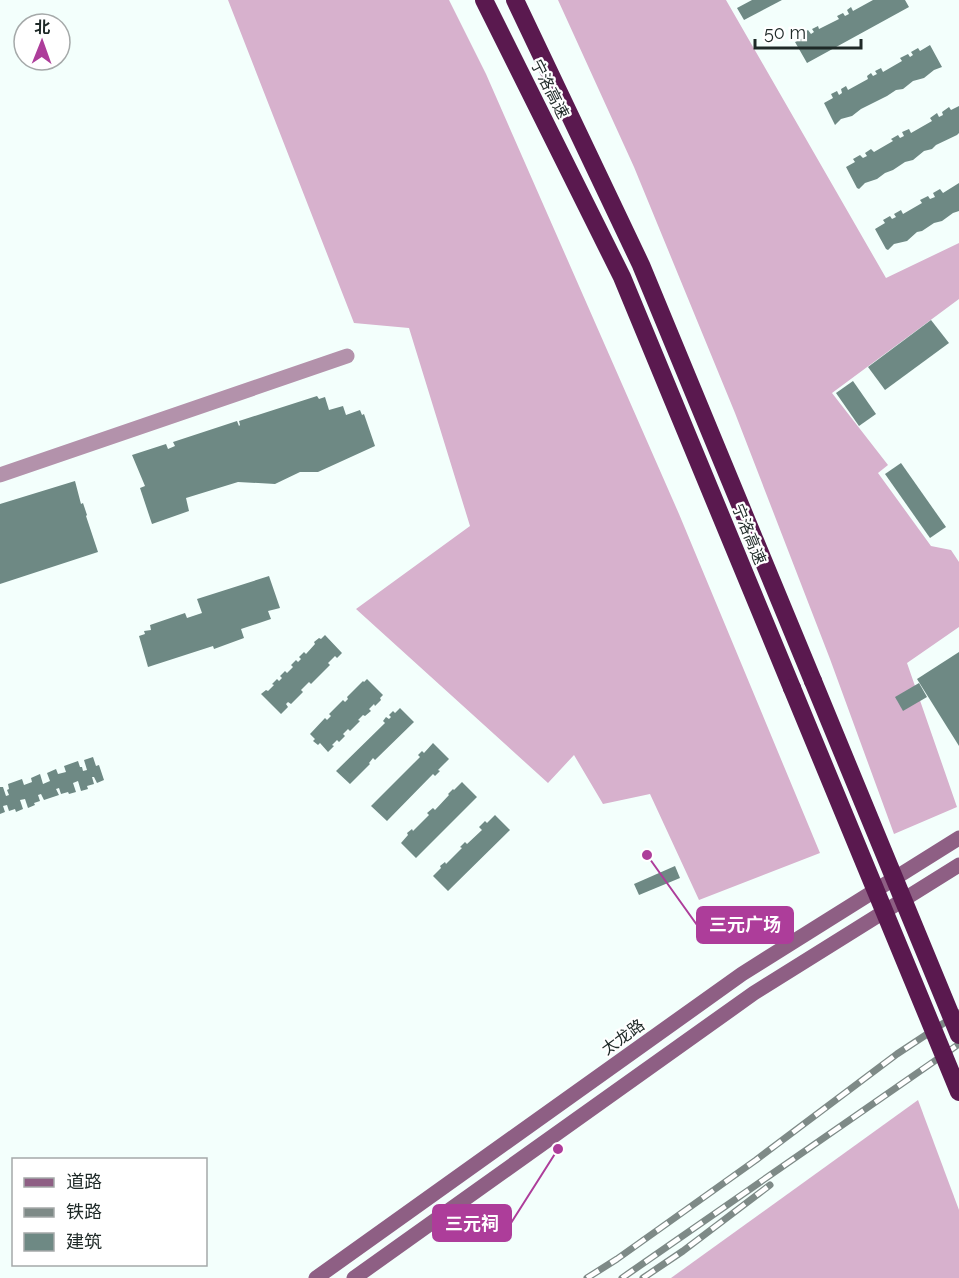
<svg xmlns="http://www.w3.org/2000/svg" width="959" height="1278" font-family="Raleway,'Noto Sans SC',sans-serif">
	<style>
		.forest { fill: #d7b1cd }
		.building { fill: #6e8984 }
		.lines { fill: none; stroke-linecap: round; stroke-linejoin: round }
		.minor { stroke: #b392ab; stroke-width: 15 }
		.secondary { stroke: #8e5f84; stroke-width: 15 }
		.motorway { stroke: #5a194f; stroke-width: 18 }
		.rail-casing { stroke: #7e8a87; stroke-width: 7 }
		.rail { stroke: #fff; stroke-width: 4.5; stroke-dasharray: 14; stroke-linecap: butt }
		.motorway-bridge { stroke: #5a194f; stroke-width: 18 }
		.labels { text-anchor: middle; dominant-baseline: central; stroke-width: 4.5; stroke-linejoin: round; paint-order: stroke }
		.street-label { font-size: 16px; fill: #1e2927; stroke: #fff }
		.leader { fill: none; stroke: #ad3d9a; stroke-width: 2 }
		.callout-dot { fill: #ad3d9a; stroke: #fff; stroke-width: 2 }
		.callout { fill: #ad3d9a; stroke: #ad3d9a; stroke-width: 2 }
		.callout-label { font-size: 18px; text-anchor: middle; font-weight: bold; fill: #fff }
	</style>
	<rect width="100%" height="100%" fill="#f3fffc"/>
	<g class="forest">
		<polygon points="228,0 449,0 486,74 679,514 820,853 699,900 650,794 603,804 574,755 548,783 356,609 470,526 409,328 354,323"/>
		<polygon points="558,0 726,0 886,278 959,243 959,299 832,393 888,465 878,473 931,546 951,550 959,562 959,627 907,663 957,807 894,834 830,659 735,413 634,167"/>
		<polygon points="918,1100 959,1210 959,1278 671,1278"/>
	</g>
	<g class="building">
		<polygon points="752,0 782,0 744,20 737,8"/>
		<polygon points="873,0 905,0 909,7 807,63 795,42 805,37 803,33 808,30 811,34 814,32 812,29 818,26 819,29 839,19 837,16 843,13 845,16 849,14 847,10 851,7 853,11"/>
		<polygon points="930,45 942,67 934,70 924,78 913,81 903,89 896,90 887,96 861,109 852,116 841,119 835,125 824,103 833,98 831,94 837,91 839,95 842,93 841,89 846,86 848,90 868,79 867,76 871,73 873,76 877,74 875,71 881,68 883,72 902,61 900,58 908,54 910,57 913,55 911,52 918,48 920,51"/>
		<polygon points="959,106 959,133 957,135 936,145 932,149 924,151 913,160 905,162 893,170 885,173 877,179 865,183 859,189 857,188 846,167 855,162 853,159 860,155 863,158 867,156 865,153 871,149 874,152 893,141 891,139 898,135 900,138 904,136 902,132 909,129 911,133 932,121 930,118 937,113 939,117 943,115 942,112 949,107 951,110"/>
		<polygon points="959,183 959,211 953,213 942,221 934,223 922,231 917,232 907,241 894,244 888,250 886,249 875,229 885,223 883,220 890,216 892,219 896,217 894,214 901,210 903,214 922,203 920,200 928,196 930,199 935,197 933,193 940,189 943,193"/>
		<polygon points="931,320 949,343 885,390 868,367"/>
		<polygon points="853,381 876,414 859,426 836,393"/>
		<polygon points="317,396 319,399 325,397 329,410 343,406 346,415 360,410 362,415 364,414 375,446 318,472 300,472 275,484 238,482 186,498 189,511 152,524 140,488 145,486 132,455 166,444 168,449 175,446 173,442 237,421 239,426 240,425 239,421"/>
		<polygon points="901,463 946,527 930,538 885,474"/>
		<polygon points="75,481 81,504 83,503 87,515 86,516 98,552 0,584 0,504"/>
		<polygon points="269,576 280,608 268,611 271,619 241,629 244,638 214,649 213,646 148,667 139,636 145,634 144,631 151,630 150,625 185,613 187,618 202,613 197,599"/>
		<polygon points="325,635 342,653 337,658 335,656 328,663 330,665 311,684 309,682 301,690 303,692 291,704 288,702 286,704 288,707 281,714 261,694 266,690 268,691 274,685 272,684 277,679 279,681 282,678 280,676 285,671 287,673 293,667 291,665 296,660 298,662 301,659 299,657 304,652 306,654 315,644 314,642 319,638 321,639"/>
		<polygon points="959,652 959,746 917,679"/>
		<polygon points="367,679 383,695 380,698 381,700 375,706 374,704 369,709 371,711 365,716 363,715 358,720 360,721 350,731 348,729 343,734 345,736 339,742 337,740 332,745 334,746 328,752 320,743 318,745 313,741 315,739 310,734 325,718 327,720 331,716 329,714 343,700 345,702 348,699 347,697 363,681 364,682"/>
		<polygon points="919,683 927,697 903,711 895,697"/>
		<polygon points="400,708 414,722 375,760 373,758 369,763 370,764 350,784 336,771 385,723 383,721 386,717 389,719 391,717 389,715 393,711 395,713"/>
		<polygon points="433,743 449,759 438,770 440,771 435,776 433,774 387,821 371,806 420,757 418,755 422,751 424,753"/>
		<polygon points="93,757 96,766 99,765 104,780 97,783 94,777 92,777 94,784 87,786 88,789 81,791 78,781 73,783 76,792 69,794 68,792 61,794 59,788 56,789 59,795 44,800 41,794 38,795 40,801 34,803 35,805 28,808 25,799 20,800 23,809 16,812 15,809 9,811 7,805 3,806 5,812 0,814 0,787 3,787 6,796 9,795 7,790 9,789 8,784 22,779 24,785 32,782 31,778 40,774 43,784 50,781 47,773 56,769 58,774 66,772 64,766 78,761 80,767 82,767 83,771 87,770 84,760"/>
		<polygon points="462,782 477,797 416,858 401,843 408,835 407,833 412,829 413,831 429,815 427,813 433,808 435,810 449,795 448,794 453,789 454,790"/>
		<polygon points="495,815 510,830 448,891 433,876 441,868 440,866 445,862 446,864 462,848 460,847 465,842 467,844 482,830 479,827 485,821 487,823"/>
		<polygon points="675,866 680,878 639,895 634,884"/>
	</g>
	<g class="lines">
		<polyline class="minor" points="0,475 347,356"/>
		<g class="secondary">
			<polyline points="316,1278 742,974 959,838"/>
			<polyline points="354,1278 754,993 959,865"/>
		</g>
		<g class="motorway">
			<polyline points="484,0 622,277 792,688"/>
			<polyline points="515,0 641,265 813,681"/>
		</g>
		<defs>
			<g id="rail">
				<polyline points="587,1278 617,1259 756,1160 897,1054 959,1013"/>
				<polyline points="622,1278 959,1044"/>
				<polyline points="643,1278 683,1251 770,1185"/>
			</g>
		</defs>
		<use href="#rail" class="rail-casing"/>
		<use href="#rail" class="rail"/>
		<g class="motorway-bridge">
			<polyline points="813,681 959,1035"/>
			<polyline points="792,688 959,1092"/>
		</g>
	</g>
	<g class="labels">
		<g class="street-label">
			<text transform="translate(550 89) rotate(63)">宁洛高速</text>
			<text transform="translate(749 534) rotate(68)">宁洛高速</text>
			<text transform="translate(623 1037) rotate(-36)">太龙路</text>
		</g>
	</g>
	<path class="leader" d="M647 855L697 925M558 1149L511 1223"/>
	<g class="callout-dot">
		<circle cx="647" cy="855" r="6"/>
		<circle cx="558" cy="1149" r="6"/>
	</g>
	<g class="callout">
		<rect x="697" y="907" width="96" height="36" rx="6"/>
		<rect x="433" y="1205" width="78" height="36" rx="6"/>
	</g>
	<g class="callout-label">
		<text x="745" y="931">三元广场</text>
		<text x="472" y="1230">三元祠</text>
	</g>
	<rect x="12" y="1158" width="195" height="108" fill="#ffffff" stroke="#a5a9a9" stroke-width="1.5"/>
	<rect x="24" y="1178" width="30" height="9" fill="#8e5f84" stroke="#a5a9a9" stroke-width="1.5"/>
	<text x="66" y="1188" font-size="18" fill="#1e2927">道路</text>
	<rect x="24" y="1208" width="30" height="9" fill="#7e8a87" stroke="#a5a9a9" stroke-width="1.5"/>
	<text x="66" y="1218" font-size="18" fill="#1e2927">铁路</text>
	<rect x="24" y="1233" width="30" height="18" fill="#6e8984" stroke="#a5a9a9" stroke-width="1.5"/>
	<text x="66" y="1248" font-size="18" fill="#1e2927">建筑</text>
	<g transform="translate(42 42) rotate(1)"><circle r="28" fill="#ffffff" stroke="#a5a9a9" stroke-width="1.5"/>
	<path d="M0-4.5L10 22L0 15L-10 22Z" fill="#ad3d9a"/>
	<text y="-9" font-size="16" font-weight="bold" text-anchor="middle" fill="#1e2927">北</text>
	</g>
	<path d="M755 39v9h106v-9" fill="none" stroke="#1e2927" stroke-width="3"/>
	<text x="764" y="39" font-size="18" fill="#1e2927" stroke="#ffffff" stroke-width="4.5" paint-order="stroke">50 m</text>
</svg>
